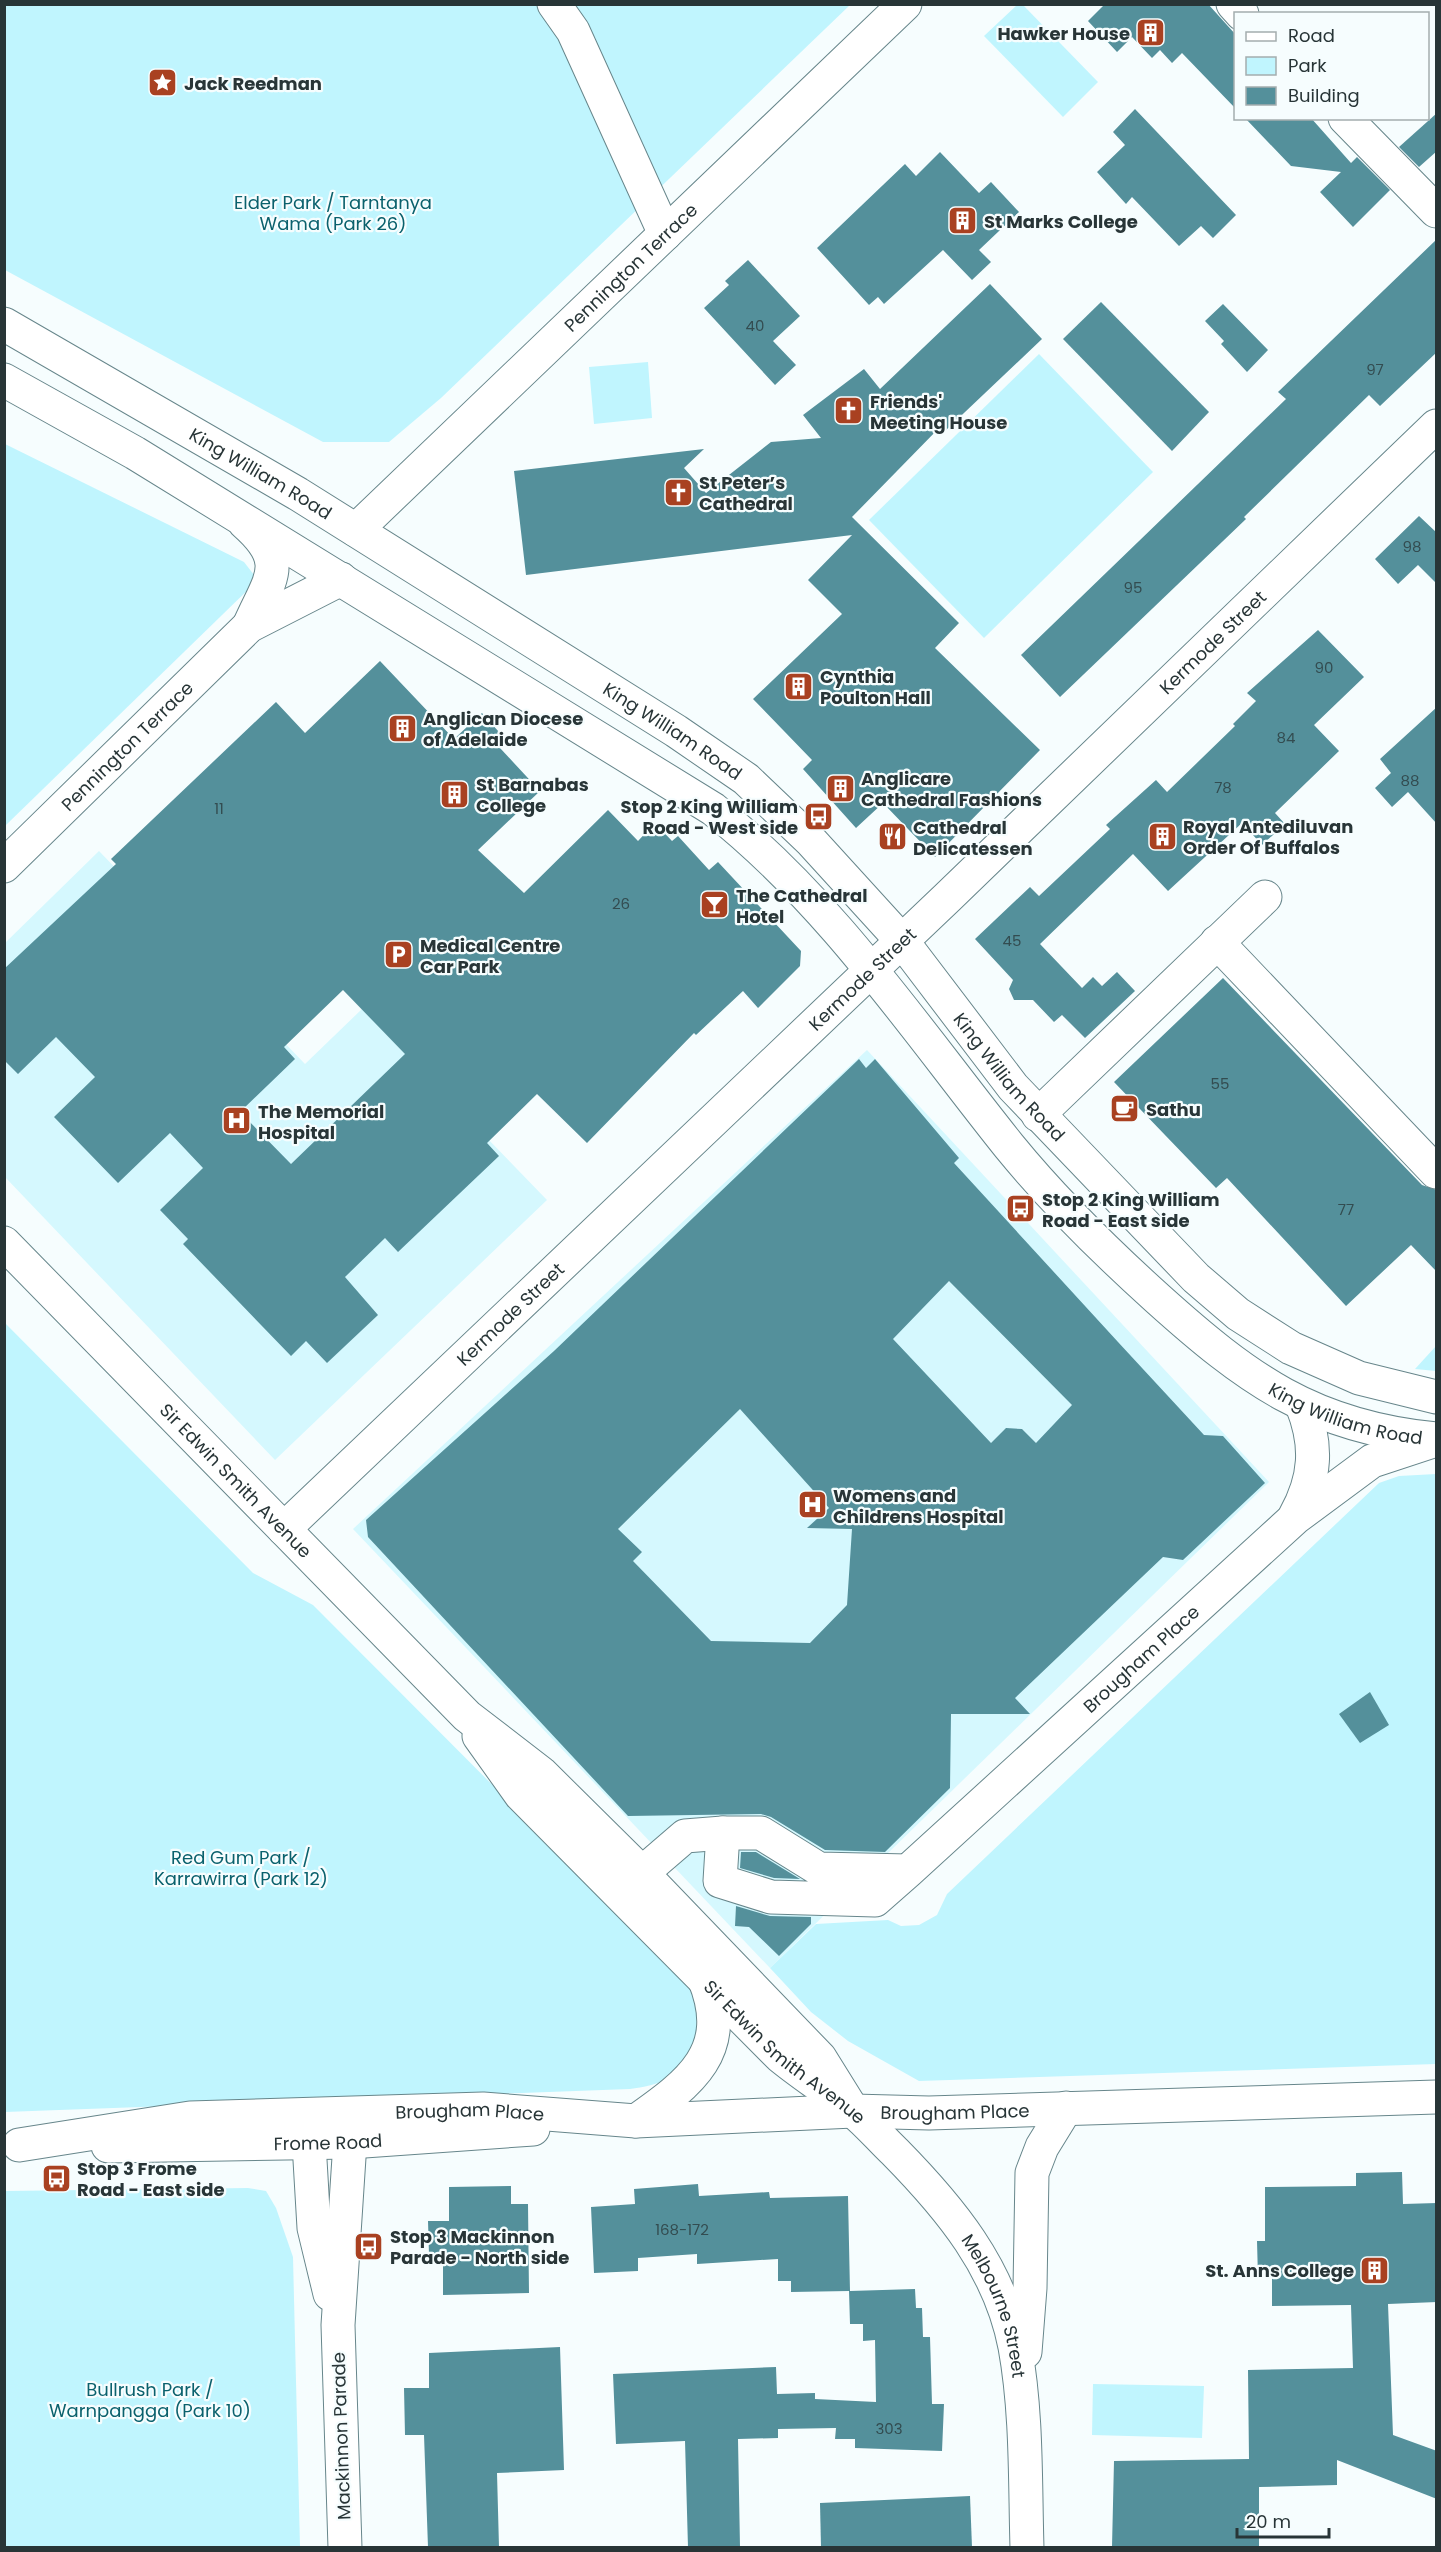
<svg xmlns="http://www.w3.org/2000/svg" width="1441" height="2552" font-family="Poppins,sans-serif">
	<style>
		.built { fill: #d5f8fe }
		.green { fill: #c0f5fe }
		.building { fill: #54909b; fill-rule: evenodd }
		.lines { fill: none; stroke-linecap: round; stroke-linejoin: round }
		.minor-casing { stroke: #67868b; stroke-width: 35 }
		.major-casing { stroke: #67868b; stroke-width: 35 }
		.minor { stroke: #fff; stroke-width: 33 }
		.major { stroke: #fff; stroke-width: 33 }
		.labels { text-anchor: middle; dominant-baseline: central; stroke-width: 4.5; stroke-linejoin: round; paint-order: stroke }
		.number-label { font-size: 15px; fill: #334c50 }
		.poi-label { font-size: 18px; font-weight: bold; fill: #283537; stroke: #f6fdfe; text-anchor: start }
		.park-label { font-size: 18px; fill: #0a616d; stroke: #f6fdfe }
		.street-label { font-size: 18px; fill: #283537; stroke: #f6fdfe }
	</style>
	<rect width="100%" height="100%" fill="#f6fdfe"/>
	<g class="built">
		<polygon points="99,851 305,1064 362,1009 547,1200 275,1460 5,1177 5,943"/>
		<polygon points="867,1050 1269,1482 770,1968 353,1529"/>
	</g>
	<g class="green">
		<polygon points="4,5 850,5 441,398 389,442 323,442 5,270"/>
		<polygon points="1017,5 1023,5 1098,82 1063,117 984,36"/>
		<polygon points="1039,354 1153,472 984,638 869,520"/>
		<polygon points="648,362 652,418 594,424 589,367"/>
		<polygon points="5,444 244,562 258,580 5,826"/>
		<path d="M4 1322 253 1573 313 1605 686 1979C702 2012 702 2052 670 2077 658 2085 643 2087 630 2089L5 2112Z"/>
		<polygon points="1436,1346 1436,1371 1415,1369"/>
		<polygon points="1436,1474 1436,2064 919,2081 848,2041 811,2012 770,1968 816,1924 888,1920 901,1926 919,1925 937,1915 947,1894 1379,1483 1399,1476"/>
		<polygon points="248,2188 266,2191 276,2208 293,2257 300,2547 5,2547 5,2191"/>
		<polygon points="1093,2384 1204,2386 1202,2438 1092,2435"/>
	</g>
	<g class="building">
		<polygon points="1105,4 1208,4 1236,35 1236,109 1182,53 1172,63 1160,50 1152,58 1132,37 1117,52 1088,21"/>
		<polygon points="1135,109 1236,215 1213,238 1201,226 1179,246 1132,197 1126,204 1097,172 1125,145 1113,132"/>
		<polygon points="1437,113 1437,151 1419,167 1399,147"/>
		<polygon points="1245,118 1311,118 1351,163 1357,157 1390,190 1353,227 1320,192 1341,172 1291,166"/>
		<polygon points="940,152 979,193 991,182 1019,212 979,250 991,262 972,280 943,250 884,304 878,297 869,305 817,248 905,164 916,176"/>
		<polygon points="1437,239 1437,352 1380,406 1369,395 1244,517 1246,519 1060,697 1021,655 1286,399 1278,392"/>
		<polygon points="748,260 800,316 773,341 796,365 775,385 704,308 729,285 725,281"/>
		<polygon points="990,284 1042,339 945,431 941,426 852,517 959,623 935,648 1040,750 935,857 883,803 856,828 803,769 812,760 753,699 842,614 808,580 852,535 526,575 514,471 704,449 684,468 706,493 771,442 821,438 803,415 864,369 880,389"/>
		<polygon points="1101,302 1209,412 1172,451 1063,339"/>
		<polygon points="1223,304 1268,350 1247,372 1221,344 1224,341 1205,321"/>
		<polygon points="1419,516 1437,533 1437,584 1418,565 1398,584 1375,559"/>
		<polygon points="1318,630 1364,677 1314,725 1339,751 1275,813 1285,824 1262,845 1242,823 1168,891 1133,854 1040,944 1082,988 1093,977 1102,986 1117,972 1135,991 1085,1038 1062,1015 1054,1022 1033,1000 1014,1000 1009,989 1013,980 975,939 1030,887 1039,896 1110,829 1106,825 1156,780 1167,792 1235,726 1233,724 1256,701 1247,693"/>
		<path d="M380 661 454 739 482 713 507 741 500 748 540 791 478 850 524 893 608 810 638 841 655 823 672 841 678 836 709 870 718 862 801 951 800 966 758 1008 743 991 696 1035 694 1033 587 1143 537 1094 487 1143 499 1156 398 1252 385 1238 345 1277 378 1315 327 1363 306 1341 291 1356 183 1244 188 1239 160 1210 203 1168 170 1133 118 1183 54 1117 95 1077 56 1037 18 1074 4 1060V969L116 864 111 859 276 702 305 733ZM343 990 405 1054 291 1164 240 1112 295 1059 284 1047Z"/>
		<polygon points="1437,707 1437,824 1408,792 1392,807 1375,788 1391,773 1380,759"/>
		<polygon points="1223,978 1422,1185 1437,1190 1437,1272 1411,1245 1346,1306 1227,1178 1216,1188 1114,1082"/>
		<path d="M859 1059 866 1068 875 1059 959 1158 954 1163 1118 1342 1204 1435 1223 1436 1265 1483 1183 1560 1163 1557 1015 1698 1030 1714H951L950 1788 885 1852 825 1850 771 1817 761 1814 628 1816 368 1537 366 1520 554 1351ZM949 1281 1072 1405 1036 1443 1022 1429 1006 1428 991 1443 893 1339ZM740 1409 829 1508 807 1528 852 1529 847 1605 810 1643 711 1641 633 1561 642 1552 618 1529Z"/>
		<polygon points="1370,1692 1389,1725 1360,1743 1339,1714"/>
		<polygon points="741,1852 756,1852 800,1879 774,1878 740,1868"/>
		<polygon points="736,1906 770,1916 811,1917 811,1924 779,1956 749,1927 735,1926"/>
		<polygon points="1402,2172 1403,2204 1437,2203 1437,2302 1388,2304 1393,2435 1437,2451 1437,2499 1337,2460 1337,2485 1259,2487 1259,2547 1112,2547 1114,2461 1249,2459 1248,2370 1353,2368 1351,2305 1272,2306 1272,2278 1258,2278 1257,2241 1265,2241 1265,2187 1356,2186 1356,2173"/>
		<polygon points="698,2184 699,2196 769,2192 770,2198 848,2196 850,2291 915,2289 916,2308 922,2308 923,2337 930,2337 932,2404 944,2404 942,2451 855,2448 855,2439 835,2439 836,2428 778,2429 778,2438 738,2439 740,2547 688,2547 685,2441 616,2444 613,2374 776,2367 777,2394 815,2393 815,2399 876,2402 875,2340 863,2341 863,2324 850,2324 849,2291 791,2292 791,2281 778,2281 778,2259 697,2264 697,2254 638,2258 638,2271 594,2273 591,2207 635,2204 634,2189"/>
		<polygon points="511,2186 511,2204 528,2204 529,2293 443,2295 443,2255 429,2255 428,2221 449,2221 449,2187"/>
		<polygon points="560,2347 564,2470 497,2473 499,2547 428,2547 424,2435 405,2435 404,2388 429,2388 429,2353"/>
		<polygon points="970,2496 972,2547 821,2547 820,2503"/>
	</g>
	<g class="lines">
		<defs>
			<g id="minor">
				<polyline points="554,4 573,31 665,234"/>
				<polyline points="1233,4 1242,14"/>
				<polyline points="1345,118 1436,211"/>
				<path d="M245 523C290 563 270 578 249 626"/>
				<path id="s1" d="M356 530 905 4"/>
				<path id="s2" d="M4 866 249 626 341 579"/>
				<polyline points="1217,942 1436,1172"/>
				<polyline points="1038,1115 1265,897"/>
				<path d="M1295 1516C1316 1478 1318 1445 1302 1405"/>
				<path id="s3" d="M284 1529 948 897 1436 426"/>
				<path id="s4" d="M908 1871 819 1869 761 1833H723L720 1881 771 1897 875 1900 908 1871 1295 1518 1372 1461 1436 1440"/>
				<polyline points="642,1873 685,1836 723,1833"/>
				<path id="s5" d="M853 2111 929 2113 1436 2097"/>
				<polyline points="309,2143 314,2228 330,2294"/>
				<polyline points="345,2548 338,2325 350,2142"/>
			</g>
			<g id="major">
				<path id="s6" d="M4 324 298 494 676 731 746 779 810 840 902 941 1013 1087 1196 1278 1238 1314 1291 1348 1359 1378 1436 1397"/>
				<path id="s7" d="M4 380 135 453 713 809C831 902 916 1030 1009 1146 1053 1200 1105 1251 1157 1298 1247 1379 1312 1427 1436 1439"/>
				<path id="s8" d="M4 1243 467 1716 541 1773 642 1873 820 2058 853 2111"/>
				<path id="s9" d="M479 1736 521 1795 780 2056C803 2075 829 2091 853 2111 868 2123 881 2139 895 2152 950 2208 1000 2268 1015 2347 1027 2413 1025 2481 1027 2548"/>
				<path d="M636 2121C690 2083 734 2051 704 1978"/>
				<path id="s10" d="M19 2145 190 2118 483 2109 636 2121 853 2111"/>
				<path id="s11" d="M108 2146 350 2142 533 2129"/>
				<polyline points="1025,2352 1030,2288 1032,2173 1042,2147 1066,2108"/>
			</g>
		</defs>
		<use href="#minor" class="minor-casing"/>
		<use href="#major" class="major-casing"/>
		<use href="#minor" class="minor"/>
		<use href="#major" class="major"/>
	</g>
	<defs>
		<symbol id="building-square" viewBox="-11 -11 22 22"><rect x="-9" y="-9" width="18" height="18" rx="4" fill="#a94121" stroke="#f6fdfe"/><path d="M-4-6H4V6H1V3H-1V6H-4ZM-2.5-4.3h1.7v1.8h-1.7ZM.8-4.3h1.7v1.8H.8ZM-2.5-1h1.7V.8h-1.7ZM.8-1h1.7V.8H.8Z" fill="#fff"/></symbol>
		<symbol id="sight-square" viewBox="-11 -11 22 22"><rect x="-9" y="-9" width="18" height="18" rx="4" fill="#a94121" stroke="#f6fdfe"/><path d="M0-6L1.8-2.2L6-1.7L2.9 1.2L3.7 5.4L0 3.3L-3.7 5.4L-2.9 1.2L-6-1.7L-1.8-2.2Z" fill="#fff"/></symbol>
		<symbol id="church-square" viewBox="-11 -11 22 22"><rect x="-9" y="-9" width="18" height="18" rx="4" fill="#a94121" stroke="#f6fdfe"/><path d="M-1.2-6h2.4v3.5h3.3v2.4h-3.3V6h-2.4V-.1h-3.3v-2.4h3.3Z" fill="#fff"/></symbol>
		<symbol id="bus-square" viewBox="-11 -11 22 22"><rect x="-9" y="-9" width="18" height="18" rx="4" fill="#a94121" stroke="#f6fdfe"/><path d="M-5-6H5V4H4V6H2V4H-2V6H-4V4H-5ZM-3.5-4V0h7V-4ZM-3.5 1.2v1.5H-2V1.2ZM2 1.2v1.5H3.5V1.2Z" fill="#fff"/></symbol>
		<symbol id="restaurant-square" viewBox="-11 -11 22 22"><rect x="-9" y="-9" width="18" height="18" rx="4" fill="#a94121" stroke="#f6fdfe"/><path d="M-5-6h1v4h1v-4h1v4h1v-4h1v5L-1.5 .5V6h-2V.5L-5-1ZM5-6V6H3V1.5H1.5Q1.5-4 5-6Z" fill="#fff"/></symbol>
		<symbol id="bar-square" viewBox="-11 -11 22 22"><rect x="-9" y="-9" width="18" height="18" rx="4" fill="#a94121" stroke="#f6fdfe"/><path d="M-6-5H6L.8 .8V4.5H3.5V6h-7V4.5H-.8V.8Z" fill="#fff"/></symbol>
		<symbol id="parking-square" viewBox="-11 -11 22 22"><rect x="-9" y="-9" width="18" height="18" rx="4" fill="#a94121" stroke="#f6fdfe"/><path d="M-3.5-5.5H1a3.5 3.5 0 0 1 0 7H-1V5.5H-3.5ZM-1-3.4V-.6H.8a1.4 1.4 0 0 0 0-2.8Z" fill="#fff"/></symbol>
		<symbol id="cafe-square" viewBox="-11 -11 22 22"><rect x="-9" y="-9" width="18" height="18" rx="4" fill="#a94121" stroke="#f6fdfe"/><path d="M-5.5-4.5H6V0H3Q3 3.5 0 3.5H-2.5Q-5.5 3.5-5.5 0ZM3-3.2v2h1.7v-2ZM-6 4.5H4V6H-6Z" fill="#fff"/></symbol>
		<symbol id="hospital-square" viewBox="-11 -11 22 22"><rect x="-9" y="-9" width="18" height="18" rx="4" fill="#a94121" stroke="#f6fdfe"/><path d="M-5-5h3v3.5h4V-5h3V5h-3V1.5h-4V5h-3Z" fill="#fff"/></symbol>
	</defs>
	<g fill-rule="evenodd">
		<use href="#building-square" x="1134" y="16" width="33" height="33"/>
		<use href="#sight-square" x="146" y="66" width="33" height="33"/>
		<use href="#building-square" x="946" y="204" width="33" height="33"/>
		<use href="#church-square" x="832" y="394" width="33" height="33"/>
		<use href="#church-square" x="662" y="476" width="33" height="33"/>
		<use href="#building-square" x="782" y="670" width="33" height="33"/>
		<use href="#building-square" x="386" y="712" width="33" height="33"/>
		<use href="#building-square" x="824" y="772" width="33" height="33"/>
		<use href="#building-square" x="438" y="778" width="33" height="33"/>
		<use href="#bus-square" x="802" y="800" width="33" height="33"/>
		<use href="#building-square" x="1146" y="820" width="33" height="33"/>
		<use href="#restaurant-square" x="876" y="820" width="33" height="33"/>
		<use href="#bar-square" x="698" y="888" width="33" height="33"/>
		<use href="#parking-square" x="382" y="938" width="33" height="33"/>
		<use href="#cafe-square" x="1108" y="1092" width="33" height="33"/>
		<use href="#hospital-square" x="220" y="1104" width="33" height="33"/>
		<use href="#bus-square" x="1004" y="1192" width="33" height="33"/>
		<use href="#hospital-square" x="796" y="1488" width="33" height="33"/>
		<use href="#bus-square" x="40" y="2162" width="33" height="33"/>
		<use href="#bus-square" x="352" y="2230" width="33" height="33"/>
		<use href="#building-square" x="1358" y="2254" width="33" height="33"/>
	</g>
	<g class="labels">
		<g class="number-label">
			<text x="755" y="325">40</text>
			<text x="1375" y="369">97</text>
			<text x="1412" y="546">98</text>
			<text x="1133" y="587">95</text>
			<text x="1324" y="667">90</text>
			<text x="1286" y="737">84</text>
			<text x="1410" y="780">88</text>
			<text x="1223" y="787">78</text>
			<text x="219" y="808">11</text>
			<text x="621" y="903">26</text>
			<text x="1012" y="940">45</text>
			<text x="1220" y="1083">55</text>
			<text x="1346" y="1209">77</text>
			<text x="682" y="2229">168-172</text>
			<text x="889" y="2428">303</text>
		</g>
		<g class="poi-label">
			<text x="1130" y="33" text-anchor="end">Hawker House</text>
			<text x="184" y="83">Jack Reedman</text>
			<text x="984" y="221">St Marks College</text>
			<text x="870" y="401">Friends'<tspan x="870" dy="21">Meeting House</tspan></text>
			<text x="699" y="482">St Peter’s<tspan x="699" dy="21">Cathedral</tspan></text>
			<text x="820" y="676">Cynthia<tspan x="820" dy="21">Poulton Hall</tspan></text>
			<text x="423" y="718">Anglican Diocese<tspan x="423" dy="21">of Adelaide</tspan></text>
			<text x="861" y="778">Anglicare<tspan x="861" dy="21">Cathedral Fashions</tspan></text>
			<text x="476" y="784">St Barnabas<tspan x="476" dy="21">College</tspan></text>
			<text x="798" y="806" text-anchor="end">Stop 2 King William<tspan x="798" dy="21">Road - West side</tspan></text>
			<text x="1183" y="826">Royal Antediluvan<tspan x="1183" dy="21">Order Of Buffalos</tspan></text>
			<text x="913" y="827">Cathedral<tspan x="913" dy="21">Delicatessen</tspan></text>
			<text x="736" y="895">The Cathedral<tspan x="736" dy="21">Hotel</tspan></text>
			<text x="420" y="945">Medical Centre<tspan x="420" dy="21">Car Park</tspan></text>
			<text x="1146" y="1109">Sathu</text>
			<text x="258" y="1111">The Memorial<tspan x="258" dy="21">Hospital</tspan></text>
			<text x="1042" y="1199">Stop 2 King William<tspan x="1042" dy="21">Road - East side</tspan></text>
			<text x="833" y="1495">Womens and<tspan x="833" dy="21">Childrens Hospital</tspan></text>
			<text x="77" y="2168">Stop 3 Frome<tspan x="77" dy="21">Road - East side</tspan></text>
			<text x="390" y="2236">Stop 3 Mackinnon<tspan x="390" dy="21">Parade - North side</tspan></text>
			<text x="1354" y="2270" text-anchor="end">St. Anns College</text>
		</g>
		<g class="park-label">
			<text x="333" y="202">Elder Park / Tarntanya<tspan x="333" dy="21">Wama (Park 26)</tspan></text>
			<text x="241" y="1857">Red Gum Park /<tspan x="241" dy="21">Karrawirra (Park 12)</tspan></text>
			<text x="150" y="2389">Bullrush Park /<tspan x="150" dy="21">Warnpangga (Park 10)</tspan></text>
		</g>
		<g class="street-label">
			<text stroke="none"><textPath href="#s1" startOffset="380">Pennington Terrace</textPath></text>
			<text stroke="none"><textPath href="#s6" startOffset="297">King William Road</textPath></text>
			<text stroke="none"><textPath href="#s3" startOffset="1284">Kermode Street</textPath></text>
			<text stroke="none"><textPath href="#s6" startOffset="783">King William Road</textPath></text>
			<text stroke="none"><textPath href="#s2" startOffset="172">Pennington Terrace</textPath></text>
			<text stroke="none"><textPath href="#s3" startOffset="798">Kermode Street</textPath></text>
			<text stroke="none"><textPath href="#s6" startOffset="1269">King William Road</textPath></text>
			<text stroke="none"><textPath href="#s3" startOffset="312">Kermode Street</textPath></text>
			<text stroke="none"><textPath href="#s7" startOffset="1716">King William Road</textPath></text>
			<text stroke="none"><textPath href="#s8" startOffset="332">Sir Edwin Smith Avenue</textPath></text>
			<text stroke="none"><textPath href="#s4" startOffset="760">Brougham Place</textPath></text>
			<text stroke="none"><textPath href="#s9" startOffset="441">Sir Edwin Smith Avenue</textPath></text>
			<text stroke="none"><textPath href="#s5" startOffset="102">Brougham Place</textPath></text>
			<text stroke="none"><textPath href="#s10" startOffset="453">Brougham Place</textPath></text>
			<text stroke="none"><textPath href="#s11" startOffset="220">Frome Road</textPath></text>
			<text stroke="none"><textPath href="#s9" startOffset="777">Melbourne Street</textPath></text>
			<text transform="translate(341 2436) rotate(-92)">Mackinnon Parade</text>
		</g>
	</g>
	<rect width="1441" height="2552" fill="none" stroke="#283537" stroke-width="12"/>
	<rect x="1234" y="12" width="195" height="108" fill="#f6fdfe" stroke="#a4adae" stroke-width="1.5"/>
	<rect x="1246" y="32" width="30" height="9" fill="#ffffff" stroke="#a4adae" stroke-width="1.5"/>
	<text x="1288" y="42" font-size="18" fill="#283537">Road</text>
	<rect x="1246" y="57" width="30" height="18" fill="#c0f5fe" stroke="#a4adae" stroke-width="1.5"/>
	<text x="1288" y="72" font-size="18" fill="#283537">Park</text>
	<rect x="1246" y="87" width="30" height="18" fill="#54909b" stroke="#a4adae" stroke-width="1.5"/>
	<text x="1288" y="102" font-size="18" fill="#283537">Building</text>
	<path d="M1237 2528v9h92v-9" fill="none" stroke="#283537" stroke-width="3"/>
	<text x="1246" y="2528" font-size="18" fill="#283537" stroke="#f6fdfe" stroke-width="4.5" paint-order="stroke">20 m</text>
</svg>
